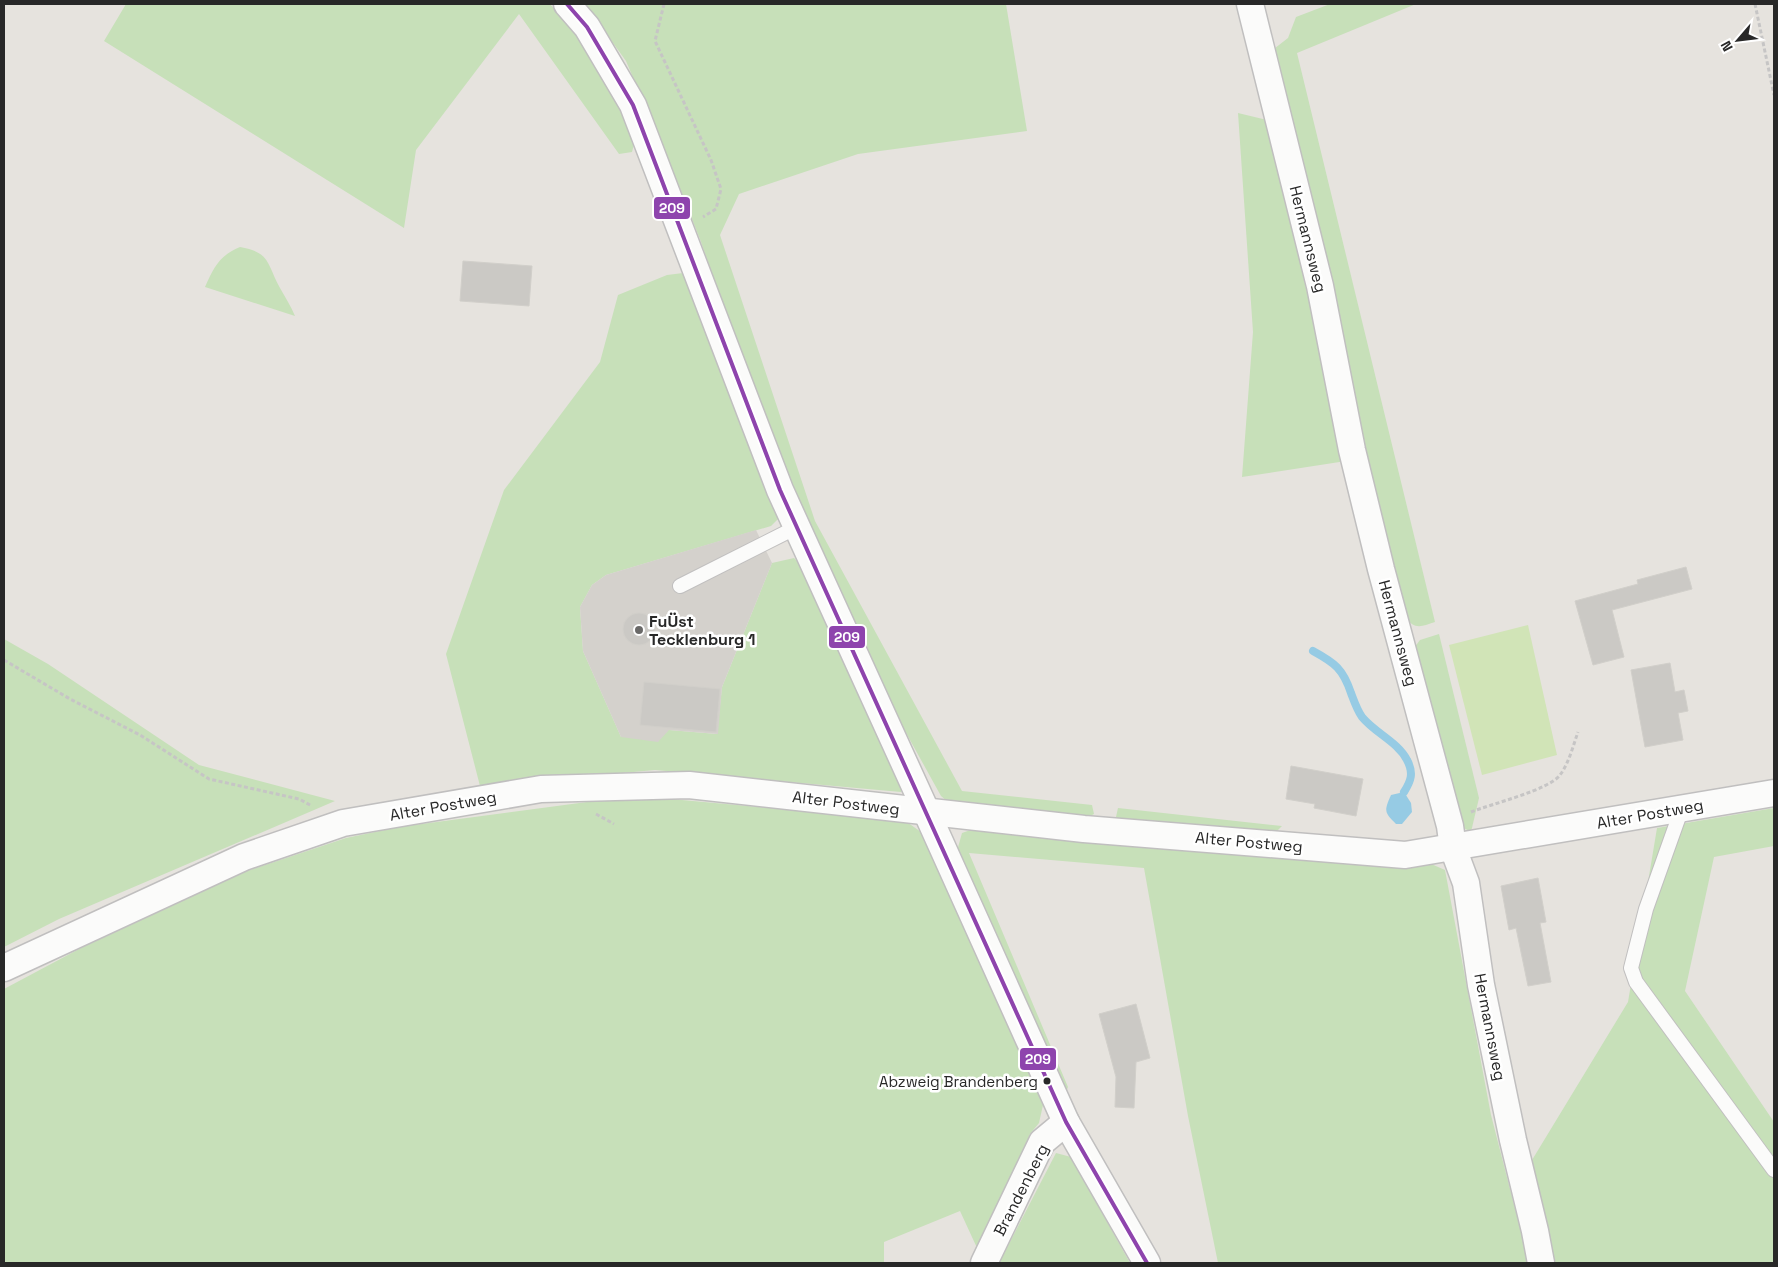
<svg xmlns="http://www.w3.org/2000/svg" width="1778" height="1267" font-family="'Space Grotesk',sans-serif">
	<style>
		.green { fill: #c7e0b9 }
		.pitch { fill: #d1e4b7 }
		.plaza { fill: #d4d1cc }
		.water { fill: #96cbe4 }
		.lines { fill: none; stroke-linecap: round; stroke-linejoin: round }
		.stream { stroke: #96cbe4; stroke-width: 8 }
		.building { fill: #cbc9c5; stroke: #d1cfca }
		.service-casing { stroke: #c0bfbf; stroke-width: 16 }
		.minor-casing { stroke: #c0bfbf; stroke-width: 29 }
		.path { stroke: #c6c5c5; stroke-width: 3; stroke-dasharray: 4 2.5; stroke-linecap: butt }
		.service { stroke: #fbfbfa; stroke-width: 14 }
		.minor { stroke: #fbfbfa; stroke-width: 26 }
		.bus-1-casing { stroke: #fff; stroke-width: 8 }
		.bus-1 { stroke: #8e44ad; stroke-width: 4 }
		.poi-dot { fill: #6a6968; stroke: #fff; stroke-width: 2 }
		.bus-dot { fill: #282828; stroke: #fff; stroke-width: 2 }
		.labels { text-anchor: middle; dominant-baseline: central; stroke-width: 5; stroke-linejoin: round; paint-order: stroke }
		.bus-label { font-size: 15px; fill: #282828; stroke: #fff; text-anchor: end }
		.street-label { font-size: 16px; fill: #282828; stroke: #fff }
		.poi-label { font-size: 16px; font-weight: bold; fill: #282828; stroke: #fff; text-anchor: start }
		.line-badge { stroke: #fff; stroke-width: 2 }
		.badge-label { font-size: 14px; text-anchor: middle; font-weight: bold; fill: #fff }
	</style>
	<rect width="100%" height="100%" fill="#e6e3de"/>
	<g class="green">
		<path d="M126 4H550C579 37 626 94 635 137 636 142 633 147 632 152L619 154 519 14 416 150 404 228 104 41Z"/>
		<polygon points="585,4 1006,4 1027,131 858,154 739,194 720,235 815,521 962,791 1092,805 1094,814 1082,820 955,808 941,796 905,731 815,554 768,436 701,242 679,186 626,61"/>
		<path d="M1330 4H1416L1297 53 1435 622C1420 627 1415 630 1404 616L1270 52 1288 38 1296 17Z"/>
		<polygon points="1238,113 1267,120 1346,461 1242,477 1253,332"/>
		<path d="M240 247C271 252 267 265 280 288 285 297 291 306 295 316L205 287C214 267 219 256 240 247Z"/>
		<polygon points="683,273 691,275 776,509 778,519 771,526 606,575 592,585 580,607 583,651 621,737 669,730 717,734 722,687 772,563 794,558 801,565 904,785 901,792 655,770 480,786 446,654 504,490 600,362 618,295 667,275"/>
		<polygon points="1439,634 1479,798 1471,832 1460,826 1414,648 1420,640"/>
		<polygon points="4,639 48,664 199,765 335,801 59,919 4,947"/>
		<polygon points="671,799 904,820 921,832 1043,1105 1039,1123 1030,1134 978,1250 960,1211 884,1242 884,1263 4,1263 4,989 81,948 247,871 346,838 399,827 602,800"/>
		<polygon points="1118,808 1282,826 1276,832 1123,822 1116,817"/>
		<polygon points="1774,808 1774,846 1714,857 1685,991 1774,1122 1774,1263 1551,1263 1529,1165 1628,1002 1657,828"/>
		<polygon points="979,827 1422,860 1445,870 1491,1115 1529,1263 1218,1263 1188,1116 1144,868 969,853 1068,1087 1065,1095 957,851 962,833"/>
		<polygon points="1056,1153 1071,1157 1130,1263 999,1263"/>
	</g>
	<polygon class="pitch" points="1528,625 1557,755 1482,775 1449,645"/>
	<polygon class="plaza" points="756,530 772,563 722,687 718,734 669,730 658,742 621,737 583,651 580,607 592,585 606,575"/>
	<path class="water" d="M1404 792 1411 803 1412 812 1402 824H1396C1384 812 1384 811 1391 795Z"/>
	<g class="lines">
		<path class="stream" d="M1313 651C1335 663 1343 669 1351 693 1354 701 1357 710 1362 717 1375 733 1398 742 1407 760 1414 773 1411 781 1404 792"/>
	</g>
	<g class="building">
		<polygon points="463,261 532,266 529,306 460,301"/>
		<polygon points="1686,567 1692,589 1612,610 1624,657 1593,665 1575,601 1638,584 1637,580"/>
		<circle cx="639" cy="629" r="16"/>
		<polygon points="1670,663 1675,692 1684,690 1688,711 1678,713 1683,740 1645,747 1631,670"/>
		<polygon points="644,682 720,689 716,732 640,725"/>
		<polygon points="1291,766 1363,779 1356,816 1314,808 1315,804 1286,799"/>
		<polygon points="1538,878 1546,922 1540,923 1551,982 1528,986 1516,928 1509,930 1501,886"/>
		<polygon points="1136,1004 1150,1058 1136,1062 1134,1108 1115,1107 1116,1077 1099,1014"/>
	</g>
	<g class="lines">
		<defs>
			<g id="service">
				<polyline points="680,586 797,527"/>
				<polyline points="1682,808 1646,909 1631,968 1636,982 1774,1170"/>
			</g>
			<g id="minor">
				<polyline points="567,4 587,27 633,105 780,490 927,813 1066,1122 1147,1263"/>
				<polyline points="1250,4 1320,286 1352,450 1381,569 1450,826 1453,848 1466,883 1481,985 1513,1140 1535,1231 1541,1263"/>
				<polyline points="4,968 244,857 343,823 541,789 689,785 1084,829 1405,855 1774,793"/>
				<polyline points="984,1263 1042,1142 1066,1122"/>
			</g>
		</defs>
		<use href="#service" class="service-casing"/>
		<use href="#minor" class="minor-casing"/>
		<g class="path">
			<polyline points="664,4 655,41 711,160 721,189 716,209 703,217"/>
			<polyline points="1755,4 1774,95"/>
			<polyline points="4,660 70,699 140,735 209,779 299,799 312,806"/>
			<path d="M1471 812C1491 804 1549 790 1560 775 1569 763 1573 746 1578 732"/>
			<polyline points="596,814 614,824"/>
		</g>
		<use href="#service" class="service"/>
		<use href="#minor" class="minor"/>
		<defs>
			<polyline id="bus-1" points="567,4 587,27 633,105 780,490 1066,1122 1147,1263"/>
		</defs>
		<use href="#bus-1" class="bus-1-casing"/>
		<use href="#bus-1" class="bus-1"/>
	</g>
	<circle class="poi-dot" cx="639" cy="630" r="5"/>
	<circle class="bus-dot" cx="1047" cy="1081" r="4.5"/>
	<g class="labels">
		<g class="bus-label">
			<text x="1038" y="1081">Abzweig Brandenberg</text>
		</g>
		<g class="street-label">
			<text transform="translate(1308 239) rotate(76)">Hermannsweg</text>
			<text transform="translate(1398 633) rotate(75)">Hermannsweg</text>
			<text transform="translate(846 803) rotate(7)">Alter Postweg</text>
			<text transform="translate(443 806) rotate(-10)">Alter Postweg</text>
			<text transform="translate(1650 814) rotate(-10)">Alter Postweg</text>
			<text transform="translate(1249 842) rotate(5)">Alter Postweg</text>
			<text transform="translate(1490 1027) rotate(79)">Hermannsweg</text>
			<text transform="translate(1021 1190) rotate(-63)">Brandenberg</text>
		</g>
		<g class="poi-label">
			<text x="649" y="621">FuÜst<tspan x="649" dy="18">Tecklenburg 1</tspan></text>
		</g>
	</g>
	<g class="line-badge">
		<rect x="653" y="196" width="38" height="24" rx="5" fill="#8e44ad"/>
		<rect x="828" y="625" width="38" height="24" rx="5" fill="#8e44ad"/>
		<rect x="1019" y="1047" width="38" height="24" rx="5" fill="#8e44ad"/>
	</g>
	<g class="badge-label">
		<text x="672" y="213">209</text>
		<text x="847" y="642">209</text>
		<text x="1038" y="1064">209</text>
	</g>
	<rect width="1778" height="1267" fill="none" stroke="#282828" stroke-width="10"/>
	<g transform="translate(1738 40) rotate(242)" stroke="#ffffff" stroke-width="4" paint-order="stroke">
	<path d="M0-4L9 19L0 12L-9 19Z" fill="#282828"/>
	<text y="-8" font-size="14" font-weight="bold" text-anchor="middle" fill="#282828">N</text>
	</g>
</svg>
